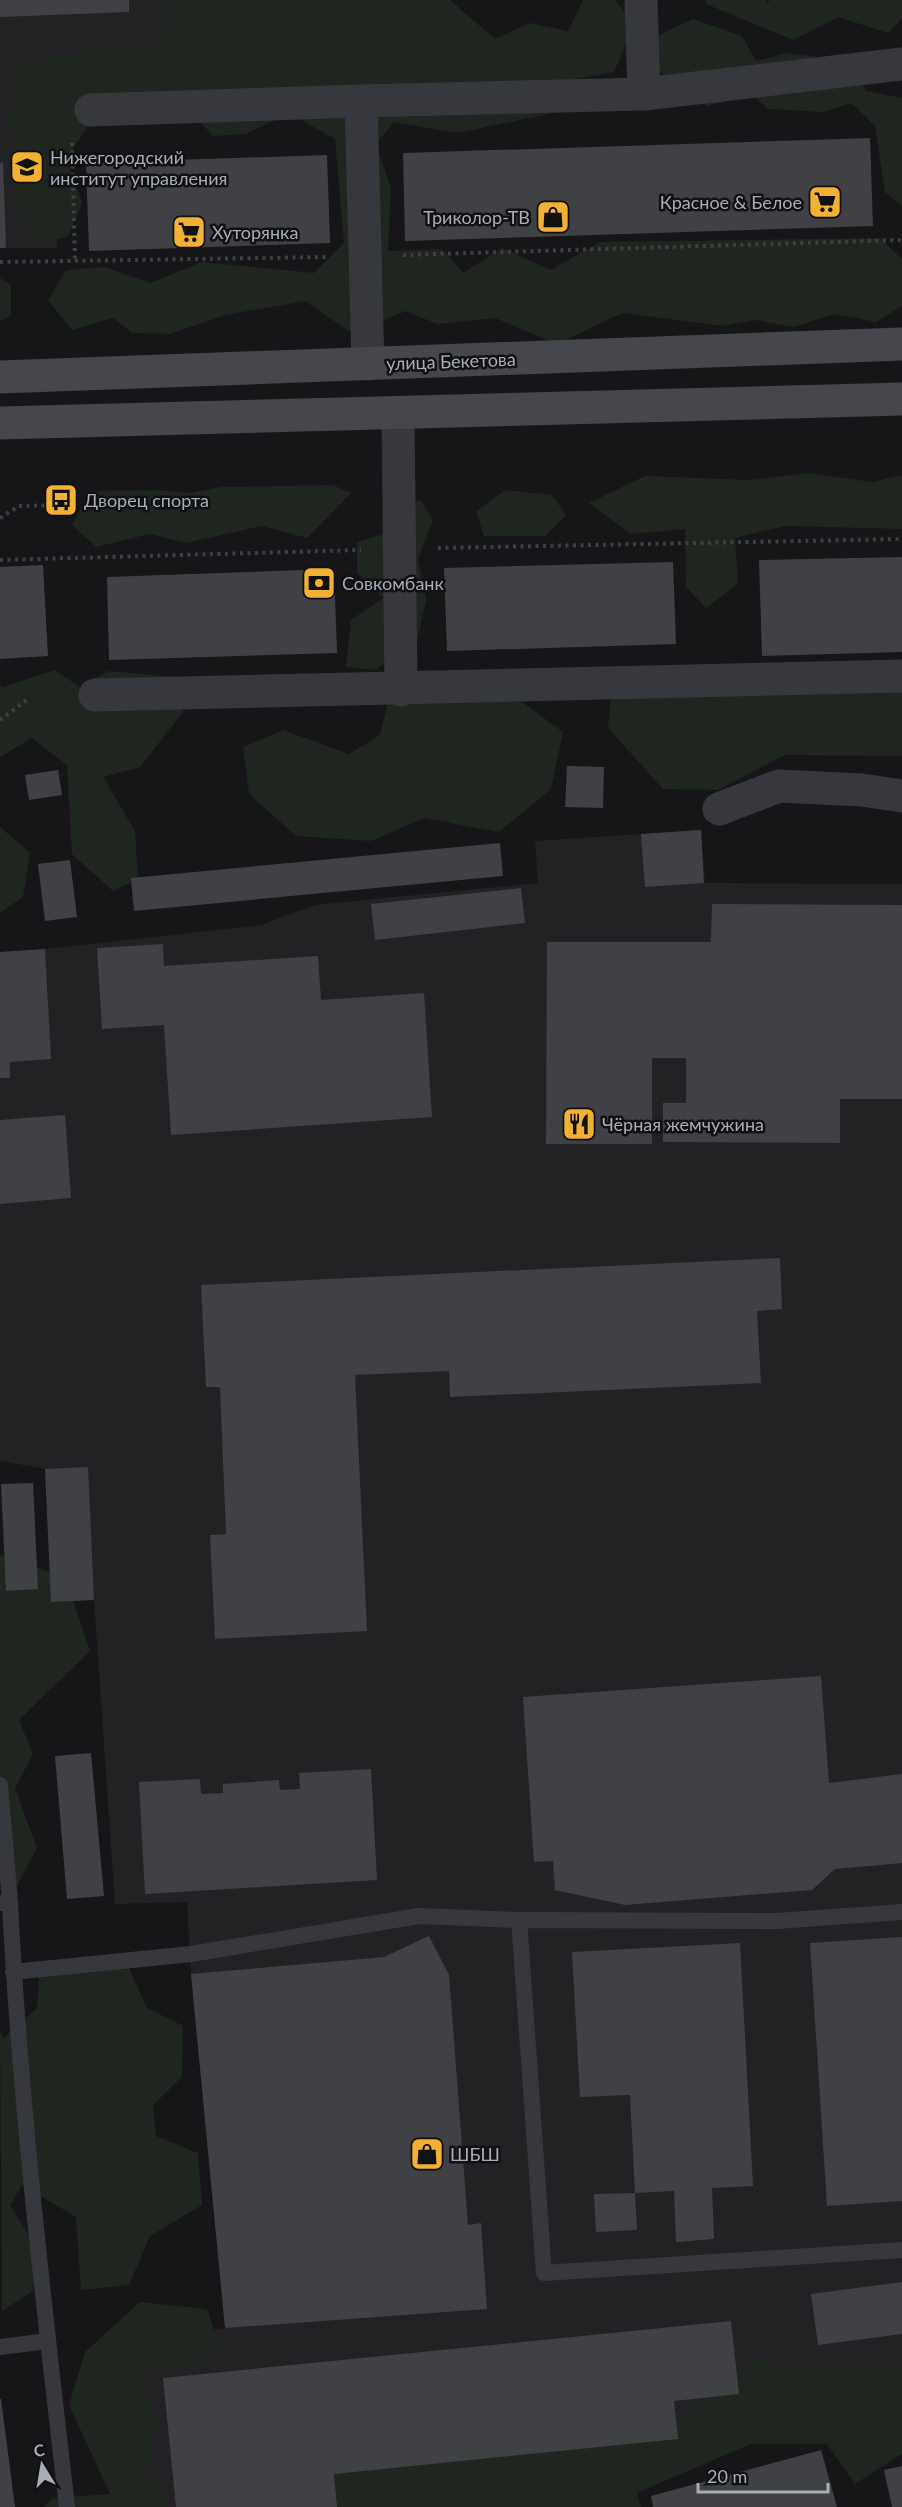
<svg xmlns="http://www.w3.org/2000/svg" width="902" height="2507" font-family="Lato,sans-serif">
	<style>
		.built { fill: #222225 }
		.green { fill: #1e261f }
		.building { fill: #404145 }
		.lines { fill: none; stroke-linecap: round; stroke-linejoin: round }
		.path { stroke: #3d3f44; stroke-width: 4; stroke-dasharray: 3 4.5; stroke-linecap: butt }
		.lane { stroke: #37383d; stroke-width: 16 }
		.street { stroke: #37383d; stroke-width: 33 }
		.secondary { stroke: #45474d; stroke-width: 33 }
		.labels { text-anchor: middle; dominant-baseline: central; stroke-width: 5; stroke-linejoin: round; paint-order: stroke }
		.poi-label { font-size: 18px; fill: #a8adb8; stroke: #111113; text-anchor: start }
		.street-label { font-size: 18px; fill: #a8adb8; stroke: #111113 }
	</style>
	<rect width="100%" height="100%" fill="#161618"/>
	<g class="built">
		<polygon points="0,0 337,0 201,80 53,85 57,248 0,248"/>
		<polygon points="701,830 705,883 902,884 902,2383 358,2507 142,2507 123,2341 225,2328 191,1974 187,1902 115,1904 94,1600 45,1469 0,1461 0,952 45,949 261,925 315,905 538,883 535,841"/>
	</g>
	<g class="green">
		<polygon points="176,0 450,0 495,39 529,23 568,31 583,0 615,0 634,26 614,72 569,80 557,112 458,133 394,122 376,144 391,188 388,251 442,249 463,273 502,248 551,270 600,242 880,238 902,259 902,306 876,322 833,314 794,327 754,320 723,326 622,313 557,344 495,318 437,324 406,311 352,333 305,301 225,315 170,334 132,333 113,318 72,330 48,300 66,270 104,267 150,283 202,262 314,273 344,243 335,139 289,113 246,134 213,136 181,101 93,119 66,159 82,203 68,236 42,245 11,198 24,164 9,124 15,68 104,45 161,52 166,10"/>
		<polygon points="705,0 766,0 767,3 770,0 902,0 902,18 888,33 838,17 793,40 706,4"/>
		<polygon points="693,19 742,36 756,61 787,53 849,61 866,91 902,98 902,206 885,192 875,126 851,103 823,112 768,109 753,95 707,106 655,69 655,37"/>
		<polygon points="0,278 11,285 11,316 0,321"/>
		<polygon points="809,473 872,482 902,475 902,529 785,526 735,538 738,584 706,608 686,587 685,529 631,534 589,503 645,476 749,480"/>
		<polygon points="333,485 351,493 307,538 262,526 186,543 150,534 96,547 72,525 90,491 158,490 190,493 221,487"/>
		<polygon points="505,490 552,495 566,515 545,536 484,536 476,511"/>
		<polygon points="421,501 433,520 418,559 426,600 417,641 375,670 346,667 351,620 384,598 357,573 357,542 390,532 393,502"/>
		<polygon points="902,664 902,756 785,755 718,790 663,789 608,728 612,679"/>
		<polygon points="55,670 81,688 108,671 176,677 183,712 140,767 103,777 135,831 138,879 113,891 72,854 67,765 32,738 0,757 0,685 3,687"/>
		<polygon points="511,694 563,732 551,789 499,832 424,818 371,841 296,836 249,794 243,747 283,730 349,754 380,735 388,703"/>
		<polygon points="0,827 30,853 23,897 0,913"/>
		<polygon points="0,1555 65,1577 90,1651 19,1720 33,1754 15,1788 37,1848 15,1889 0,1882"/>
		<polygon points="40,1962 126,1962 147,2008 183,2026 182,2077 153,2105 156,2136 198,2153 202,2205 150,2236 129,2285 81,2290 76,2217 22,2185 10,2205 37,2249 33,2291 2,2311 0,2028 3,2039 37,2008"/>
		<polygon points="140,2302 207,2309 218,2342 186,2369 143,2372 157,2424 146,2472 166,2501 166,2507 44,2507 53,2498 110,2494 69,2405 85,2352"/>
		<polygon points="758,2359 800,2372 902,2365 902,2454 855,2484 827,2444 751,2444 637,2493 641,2507 326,2507 321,2476 351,2443 594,2441 689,2413"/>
	</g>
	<g class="building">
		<polygon points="0,0 129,0 129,12 0,17"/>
		<polygon points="870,138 873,226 405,241 403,153"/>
		<polygon points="327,155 330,243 89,251 86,163"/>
		<polygon points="3,162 6,248 0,248 0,163"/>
		<polygon points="902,557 902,652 762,656 759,560"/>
		<polygon points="673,562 676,644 447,651 444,568"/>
		<polygon points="43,565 48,656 0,659 0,567"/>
		<polygon points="334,569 337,653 109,660 107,577"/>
		<polygon points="567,766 604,767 603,808 565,807"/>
		<polygon points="58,770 62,795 29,800 25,775"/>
		<polygon points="701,830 704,883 645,887 641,834"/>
		<polygon points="500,843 503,876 134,911 131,878"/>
		<polygon points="70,860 77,917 45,921 38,864"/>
		<polygon points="521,888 525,923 375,940 371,904"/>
		<polygon points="712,904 902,905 902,1099 840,1099 840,1143 663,1142 663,1103 686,1103 686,1058 652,1058 652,1144 546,1144 547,942 711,942"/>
		<polygon points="163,944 164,966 318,956 321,1000 424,993 432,1117 171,1135 164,1025 102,1029 97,948"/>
		<polygon points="45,949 51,1059 10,1062 10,1078 0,1078 0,952"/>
		<polygon points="65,1115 71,1198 0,1204 0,1120"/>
		<polygon points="780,1258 782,1309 757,1311 761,1383 450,1397 449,1371 355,1375 367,1631 215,1639 210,1535 226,1534 220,1387 206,1387 201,1285"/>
		<polygon points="88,1467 94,1600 51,1602 45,1469"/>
		<polygon points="33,1483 38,1589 6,1591 1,1484"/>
		<polygon points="821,1676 829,1783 902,1774 902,1863 835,1869 812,1890 625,1905 555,1890 553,1861 534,1862 523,1697"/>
		<polygon points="91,1753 104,1896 67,1899 55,1756"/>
		<polygon points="371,1769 377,1880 145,1894 139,1782 200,1779 201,1794 223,1793 223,1784 279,1780 280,1790 300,1789 299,1773"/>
		<polygon points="429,1936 449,1975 468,2225 481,2223 487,2309 225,2328 191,1974 384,1957"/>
		<polygon points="902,1937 902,2201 827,2206 810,1943"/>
		<polygon points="740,1943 753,2186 712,2188 714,2239 676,2242 674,2191 635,2193 630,2095 580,2097 572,1952"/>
		<polygon points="635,2193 637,2230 596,2232 594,2194"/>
		<polygon points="902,2282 902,2334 818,2345 811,2294"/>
		<polygon points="731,2321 739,2394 674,2401 678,2439 334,2474 337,2507 176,2507 163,2378"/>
		<polygon points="0,2399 1,2399 15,2507 0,2507"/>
		<polygon points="821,2450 837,2507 653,2507 651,2496"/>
		<polygon points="902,2466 902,2507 892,2507 884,2470"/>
	</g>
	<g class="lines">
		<g class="path">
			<polyline points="72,143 75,260"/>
			<polyline points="403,255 902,240"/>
			<polyline points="0,262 326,257"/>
			<polyline points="0,518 19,506 60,505"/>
			<polyline points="438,548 902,539"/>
			<polyline points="0,560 361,550"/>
			<polyline points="0,720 28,699"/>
		</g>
		<g class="lane">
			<polyline points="0,1785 10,1902"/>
			<path d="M0 1903 10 1902C20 2104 44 2306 67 2507"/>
			<polyline points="902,1912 777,1921 519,1920 544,2273 902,2250"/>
			<polyline points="13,1972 191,1954 419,1916 519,1920"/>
			<polyline points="0,2347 48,2341"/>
		</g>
		<g class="street">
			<polyline points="641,0 644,94"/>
			<polyline points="91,110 361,101"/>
			<polyline points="368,364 361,101 644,94 902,64"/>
			<polyline points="398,414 401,690"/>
			<polyline points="95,695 902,676"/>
			<polyline points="719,809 779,786 862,790 902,796"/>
		</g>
		<g class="secondary">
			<polyline points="0,377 902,344"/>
			<polyline points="0,423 902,399"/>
		</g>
	</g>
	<defs>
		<symbol id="university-square" viewBox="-11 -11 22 22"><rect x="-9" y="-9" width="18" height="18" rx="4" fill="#f2b134" stroke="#111113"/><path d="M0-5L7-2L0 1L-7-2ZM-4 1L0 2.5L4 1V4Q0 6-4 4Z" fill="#111"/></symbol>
		<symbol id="supermarket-square" viewBox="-11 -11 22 22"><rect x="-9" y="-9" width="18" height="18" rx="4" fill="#f2b134" stroke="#111113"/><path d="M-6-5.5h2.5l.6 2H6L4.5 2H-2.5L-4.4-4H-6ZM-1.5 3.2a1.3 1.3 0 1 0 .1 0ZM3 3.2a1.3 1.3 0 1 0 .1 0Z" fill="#111"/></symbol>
		<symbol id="shop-square" viewBox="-11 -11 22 22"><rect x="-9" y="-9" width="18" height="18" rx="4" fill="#f2b134" stroke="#111113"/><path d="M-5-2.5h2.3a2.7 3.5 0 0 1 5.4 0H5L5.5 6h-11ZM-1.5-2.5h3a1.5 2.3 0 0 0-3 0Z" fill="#111"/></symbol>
		<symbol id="bus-square" viewBox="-11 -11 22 22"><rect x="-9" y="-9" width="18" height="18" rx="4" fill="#f2b134" stroke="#111113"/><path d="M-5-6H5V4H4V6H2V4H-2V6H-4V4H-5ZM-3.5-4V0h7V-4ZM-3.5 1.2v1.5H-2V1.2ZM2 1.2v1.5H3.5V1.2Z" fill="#111"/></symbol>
		<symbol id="bank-square" viewBox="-11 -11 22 22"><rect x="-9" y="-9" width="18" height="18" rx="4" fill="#f2b134" stroke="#111113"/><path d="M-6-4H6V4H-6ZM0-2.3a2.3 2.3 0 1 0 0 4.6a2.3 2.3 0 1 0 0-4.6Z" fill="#111"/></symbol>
		<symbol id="restaurant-square" viewBox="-11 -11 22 22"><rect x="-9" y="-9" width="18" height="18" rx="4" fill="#f2b134" stroke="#111113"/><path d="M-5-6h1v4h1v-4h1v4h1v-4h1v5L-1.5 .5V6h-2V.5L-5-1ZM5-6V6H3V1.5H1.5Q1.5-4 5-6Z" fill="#111"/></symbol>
	</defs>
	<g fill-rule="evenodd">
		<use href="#university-square" x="8" y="148" width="38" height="38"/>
		<use href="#supermarket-square" x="806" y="183" width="38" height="38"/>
		<use href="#shop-square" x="534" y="198" width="38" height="38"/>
		<use href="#supermarket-square" x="170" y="213" width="38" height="38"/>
		<use href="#bus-square" x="42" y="481" width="38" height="38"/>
		<use href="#bank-square" x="300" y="564" width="38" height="38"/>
		<use href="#restaurant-square" x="560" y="1105" width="38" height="38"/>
		<use href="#shop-square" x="408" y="2135" width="38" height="38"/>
	</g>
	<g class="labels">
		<g class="poi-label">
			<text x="50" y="157">Нижегородский<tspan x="50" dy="21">институт управления</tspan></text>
			<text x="802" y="202" text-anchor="end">Красное &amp; Белое</text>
			<text x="530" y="217" text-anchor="end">Триколор-ТВ</text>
			<text x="212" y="232">Хуторянка</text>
			<text x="84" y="500">Дворец спорта</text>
			<text x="342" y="583">Совкомбанк</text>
			<text x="602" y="1124">Чёрная жемчужина</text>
			<text x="450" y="2154">ШБШ</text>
		</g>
		<g class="street-label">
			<text transform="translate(451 361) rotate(-2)">улица Бекетова</text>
		</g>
	</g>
	<g transform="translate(42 2465) rotate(349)" stroke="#111113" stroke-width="4.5" paint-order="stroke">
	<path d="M0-4.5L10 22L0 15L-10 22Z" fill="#a8adb8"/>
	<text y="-9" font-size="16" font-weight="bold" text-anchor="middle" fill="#a8adb8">С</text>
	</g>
	<path d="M698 2483v9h130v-9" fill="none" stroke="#a8adb8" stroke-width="3"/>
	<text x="707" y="2483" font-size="18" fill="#a8adb8" stroke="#111113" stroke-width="4.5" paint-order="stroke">20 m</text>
</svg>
